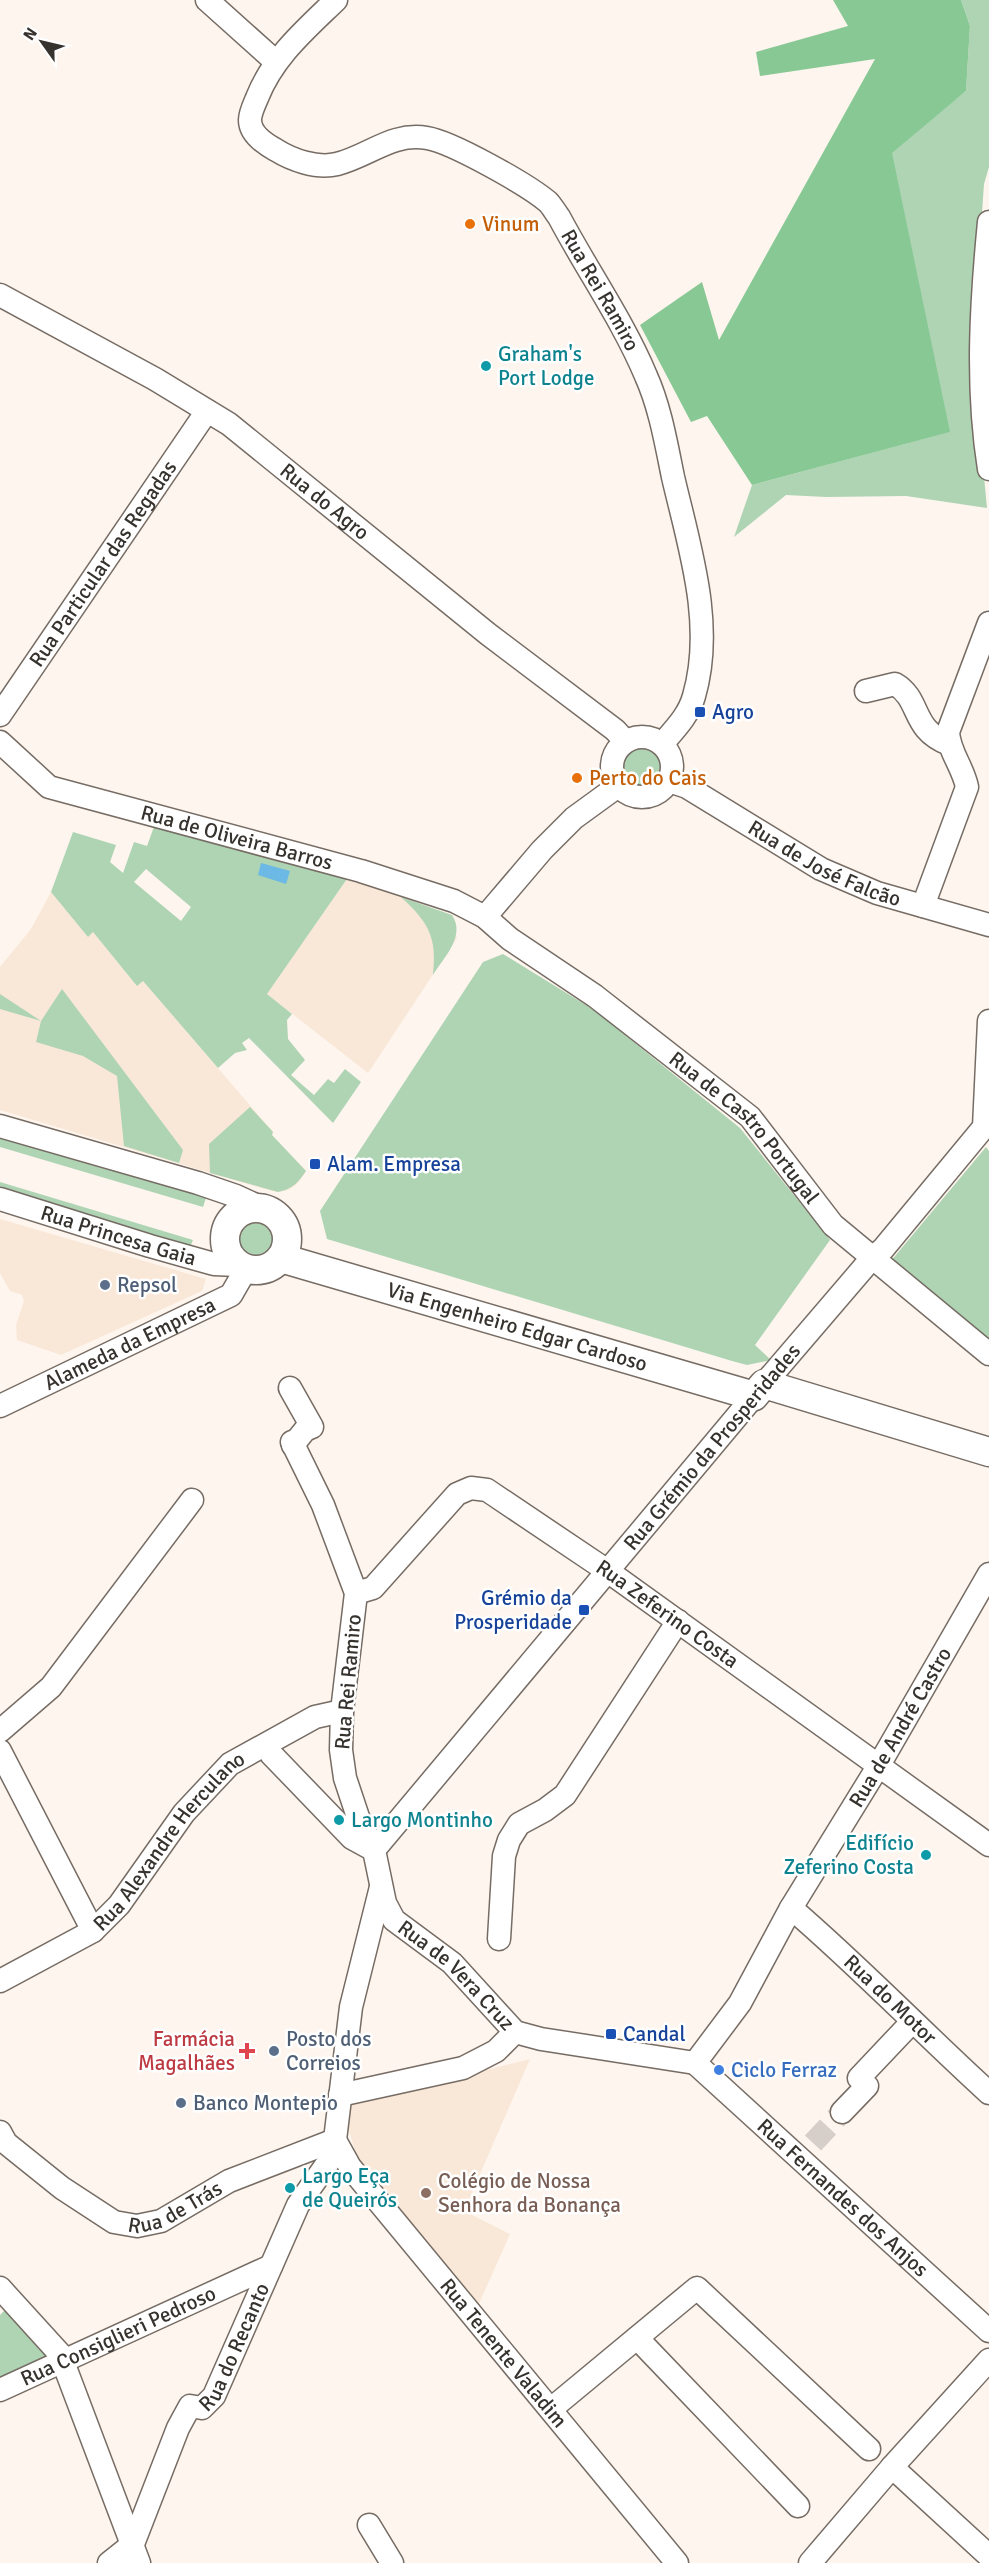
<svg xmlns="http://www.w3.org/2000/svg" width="989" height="2563" font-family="Signika,sans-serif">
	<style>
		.built { fill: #f9e8d8 }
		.green { fill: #aed4b4; fill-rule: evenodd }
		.forest { fill: #88c894 }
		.water { fill: #6bb9e4 }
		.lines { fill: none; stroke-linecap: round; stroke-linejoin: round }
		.minor-tunnel { stroke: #d6cec8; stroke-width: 22; stroke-dasharray: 22 11; stroke-linecap: butt }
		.minor-casing { stroke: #766c64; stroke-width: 25 }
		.major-casing { stroke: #766c64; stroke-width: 31 }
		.minor { stroke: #fff; stroke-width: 22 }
		.major { stroke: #fff; stroke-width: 28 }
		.food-dot { fill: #e8710a; stroke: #fff; stroke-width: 2 }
		.culture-dot { fill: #0f9aa8; stroke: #fff; stroke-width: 2 }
		.transit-dot { fill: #1a4fb4; stroke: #fff; stroke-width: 2 }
		.service-dot { fill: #5c6f8a; stroke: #fff; stroke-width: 2 }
		.health-dot { fill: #e0444e; stroke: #fff; stroke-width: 2 }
		.shop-dot { fill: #3f7fe0; stroke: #fff; stroke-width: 2 }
		.education-dot { fill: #8d6e63; stroke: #fff; stroke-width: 2 }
		.labels { text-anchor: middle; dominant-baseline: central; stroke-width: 5; stroke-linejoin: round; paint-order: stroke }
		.food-label { font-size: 21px; fill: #c56008; stroke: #fff; text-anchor: start }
		.street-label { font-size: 21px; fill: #36322e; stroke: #fff }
		.culture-label { font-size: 21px; fill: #0d838f; stroke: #fff; text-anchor: start }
		.transit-label { font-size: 21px; fill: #164399; stroke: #fff; text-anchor: start }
		.service-label { font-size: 21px; fill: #4e5e75; stroke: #fff; text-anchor: start }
		.health-label { font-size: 21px; fill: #be3a42; stroke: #fff; text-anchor: end }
		.shop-label { font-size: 21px; fill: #366cbe; stroke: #fff; text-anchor: start }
		.education-label { font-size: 21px; fill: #785e54; stroke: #fff; text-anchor: start }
	</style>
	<rect width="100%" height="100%" fill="#fef5ee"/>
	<g class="built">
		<polygon points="349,876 447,914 457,938 368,1073 267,994"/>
		<polygon points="51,892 88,937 93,932 137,986 143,981 273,1132 272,1135 306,1171 297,1184 288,1190 278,1192 268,1190 0,1110 0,967 31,929"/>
		<polygon points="0,1219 206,1279 202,1291 61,1355 17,1340 16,1325 24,1301 22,1295 10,1291 0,1273"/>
		<polygon points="530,2059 464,2211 510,2234 478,2306 357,2159 348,2126 349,2104"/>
	</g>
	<g class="green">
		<polygon points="961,0 989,0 989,167 984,184 975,316 978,414 987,508 906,496 826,497 786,495 734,537 752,485 949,432 891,152 966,91 970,26"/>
		<circle cx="642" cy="767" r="19"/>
		<path d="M155 824 349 876 267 994 292 1014 287 1020 288 1039 305 1060 291 1075 314 1095 328 1079 334 1083 345 1069 361 1082 333 1123 249 1038 242 1043 247 1050 235 1053 218 1068 143 981 137 986 93 932 88 937 51 892 73 832 116 845 110 862 123 873 134 842 147 846ZM146 869 191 907 181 921 134 882Z"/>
		<path d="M401 897 452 915C466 936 444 957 433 975 437 937 429 923 401 897Z"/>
		<polygon points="503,954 594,1010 740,1128 830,1240 755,1345 771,1360 747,1365 732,1361 327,1239 320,1211 483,962"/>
		<polygon points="62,989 183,1150 179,1163 124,1146 117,1076 83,1056 36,1042 41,1021 0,1009 0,994 41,1021"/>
		<path d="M250 1107 273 1132 272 1135 306 1171C298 1183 292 1189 278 1192L210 1173 209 1144Z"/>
		<polygon points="0,1134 207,1195 203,1207 0,1147"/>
		<polygon points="986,1147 989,1151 989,1344 890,1262"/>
		<polygon points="0,1182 193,1240 189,1249 0,1193"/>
		<circle cx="256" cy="1239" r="16"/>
		<polygon points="8,2307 48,2358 0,2381 0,2315"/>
	</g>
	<polygon class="forest" points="833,0 961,0 970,26 966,91 892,153 950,432 752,485 707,416 691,422 640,325 702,282 719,340 875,59 760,76 756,52 848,26"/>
	<polygon class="water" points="261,863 290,871 286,884 258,875"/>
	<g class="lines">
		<polyline class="minor-tunnel" points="813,2143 842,2112"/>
		<defs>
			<g id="minor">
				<polyline points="207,0 275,61"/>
				<path id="s1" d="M336 0C305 30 273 57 257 98 254 105 250 113 250 120 250 134 265 144 276 150 292 160 317 169 337 164 369 156 392 132 427 138 452 142 528 185 548 202 552 206 555 212 559 217 587 270 623 321 646 376 660 407 666 443 673 477 689 546 715 624 694 696 689 715 675 729 662 744"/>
				<path d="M989 222C981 304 976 387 989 469"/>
				<path id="s2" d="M0 295 155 379 229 424 488 634 615 730 625 741"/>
				<path d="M866 691 895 684C922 700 910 729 949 744"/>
				<path id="s3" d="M0 715 207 411"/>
				<circle cx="642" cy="767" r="30"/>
				<path id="s4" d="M0 742 49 787 361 871 454 901 485 917 510 939 595 996 750 1117 833 1225 989 1354"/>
				<path id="s5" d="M669 781 687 787 821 869 877 893 989 925"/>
				<path d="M923 906 967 787C963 767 949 752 948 732L989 623"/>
				<polyline points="485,917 542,850 574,818 618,786"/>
				<polyline points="0,1126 198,1183 236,1196 260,1207"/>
				<path id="s6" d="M0 1199 150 1246 214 1264 238 1265"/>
				<polyline points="764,1384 872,1258 883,1249 984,1127 989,1021"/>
				<polyline points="290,1388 312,1427 305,1430 293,1445"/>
				<path id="s7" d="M0 1406 231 1295 246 1269"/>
				<path id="s8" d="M292 1442 323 1505 356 1593 342 1711 341 1750 345 1778 358 1817 374 1850 385 1903 394 1920 452 1963 515 2032 541 2039 695 2063"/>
				<path id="s9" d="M356 1593 373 1588 457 1494 471 1488 487 1490 609 1572 989 1845"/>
				<polyline points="0,1731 51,1687 192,1500"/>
				<polyline points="0,1751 93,1931"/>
				<polyline points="271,1754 352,1838 374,1850"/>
				<polyline points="374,1850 754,1396"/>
				<path id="s10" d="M791 1908C860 1967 922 2032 989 2093"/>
				<polyline points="499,1939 504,1856 509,1840 519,1824 545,1810 565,1795 678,1621"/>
				<path id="s11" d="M0 1981 93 1931 119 1905 184 1813 230 1764 315 1717 342 1711"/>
				<path id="s12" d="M695 2063 740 2003 791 1908 879 1765 989 1574"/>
				<path id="s13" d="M695 2063 989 2331"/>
				<polyline points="340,2095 463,2068 496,2051 515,2032"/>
				<polyline points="842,2112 867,2086 859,2078 912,2022"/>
				<path id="s14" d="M0 2132 6 2143 62 2188 114 2222 137 2226 161 2221 229 2181 335 2140"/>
				<path id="s15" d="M335 2140 350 2167 677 2563"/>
				<polyline points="0,2288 60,2354 139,2563"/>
				<polyline points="637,2338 798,2506"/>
				<path id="s16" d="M0 2390 271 2266"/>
				<polyline points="551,2409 697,2288 869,2449"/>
				<polyline points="892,2467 989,2556"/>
				<polyline points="369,2525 392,2563"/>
				<path id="s17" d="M109 2563 133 2544 178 2428 190 2406 202 2408 214 2396 298 2205 329 2161 335 2140 351 2007 381 1887"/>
				<polyline points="810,2563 892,2467 989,2360"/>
			</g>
			<g id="major">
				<circle cx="256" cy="1239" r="31"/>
				<path id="s18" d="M281 1258 754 1396 764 1384 989 1452"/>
			</g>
		</defs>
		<use href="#minor" class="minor-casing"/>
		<use href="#major" class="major-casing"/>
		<use href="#minor" class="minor"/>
		<use href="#major" class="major"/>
	</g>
	<g class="food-dot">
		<circle cx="470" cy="224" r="6"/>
		<circle cx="577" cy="778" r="6"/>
	</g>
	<g class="culture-dot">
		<circle cx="486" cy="366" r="6"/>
		<circle cx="339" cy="1820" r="6"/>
		<circle cx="926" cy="1855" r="6"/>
		<circle cx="290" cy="2188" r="6"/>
	</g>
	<g class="transit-dot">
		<rect x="694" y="706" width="12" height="12" rx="3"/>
		<rect x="309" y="1158" width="12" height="12" rx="3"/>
		<rect x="578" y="1604" width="12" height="12" rx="3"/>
		<rect x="605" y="2028" width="12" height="12" rx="3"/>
	</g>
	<g class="service-dot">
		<circle cx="105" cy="1285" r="6"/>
		<circle cx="274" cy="2051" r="6"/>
		<circle cx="181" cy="2103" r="6"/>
	</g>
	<path class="health-dot" d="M244 2042h6v6h6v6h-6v6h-6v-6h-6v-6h6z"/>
	<circle class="shop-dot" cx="719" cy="2070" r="6"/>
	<circle class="education-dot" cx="426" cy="2193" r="6"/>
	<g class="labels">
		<g class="food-label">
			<text x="482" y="224">Vinum</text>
			<text x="589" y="778">Perto do Cais</text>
		</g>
		<g class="street-label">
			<text stroke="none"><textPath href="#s1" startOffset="591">Rua Rei Ramiro</textPath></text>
			<text stroke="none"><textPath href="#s2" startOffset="386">Rua do Agro</textPath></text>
			<text stroke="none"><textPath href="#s3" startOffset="183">Rua Particular das Regadas</textPath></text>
			<text stroke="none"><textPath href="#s4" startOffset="261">Rua de Oliveira Barros</textPath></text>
			<text stroke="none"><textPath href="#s5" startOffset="177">Rua de José Falcão</textPath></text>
			<text stroke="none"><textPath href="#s4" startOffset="858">Rua de Castro Portugal</textPath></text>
			<text stroke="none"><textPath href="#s6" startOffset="124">Rua Princesa Gaia</textPath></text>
			<text stroke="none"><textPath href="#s18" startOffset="246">Via Engenheiro Edgar Cardoso</textPath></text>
			<text stroke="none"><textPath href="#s7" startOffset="144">Alameda da Empresa</textPath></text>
			<text transform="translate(712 1447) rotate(-50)">Rua Grémio da Prosperidades</text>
			<text stroke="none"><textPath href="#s9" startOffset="394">Rua Zeferino Costa</textPath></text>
			<text transform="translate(348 1682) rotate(-85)">Rua Rei Ramiro</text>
			<text stroke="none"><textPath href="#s12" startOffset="394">Rua de André Castro</textPath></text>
			<text stroke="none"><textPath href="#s11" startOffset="224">Rua Alexandre Herculano</textPath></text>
			<text stroke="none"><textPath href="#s8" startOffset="585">Rua de Vera Cruz</textPath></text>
			<text stroke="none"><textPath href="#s10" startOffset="135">Rua do Motor</textPath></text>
			<text stroke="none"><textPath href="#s13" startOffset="200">Rua Fernandes dos Anjos</textPath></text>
			<text stroke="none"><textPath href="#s14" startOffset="212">Rua de Trás</textPath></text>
			<text stroke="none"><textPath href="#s16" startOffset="130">Rua Consiglieri Pedroso</textPath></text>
			<text stroke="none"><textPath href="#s17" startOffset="262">Rua do Recanto</textPath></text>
			<text stroke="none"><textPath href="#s15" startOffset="272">Rua Tenente Valadim</textPath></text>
		</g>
		<g class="culture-label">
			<text x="498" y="354">Graham's<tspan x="498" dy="24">Port Lodge</tspan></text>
			<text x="351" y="1820">Largo Montinho</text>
			<text x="914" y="1843" text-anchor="end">Edifício<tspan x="914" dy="24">Zeferino Costa</tspan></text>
			<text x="302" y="2176">Largo Eça<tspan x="302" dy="24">de Queirós</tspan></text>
		</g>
		<g class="transit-label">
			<text x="712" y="712">Agro</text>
			<text x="327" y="1164">Alam. Empresa</text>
			<text x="572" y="1598" text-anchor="end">Grémio da<tspan x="572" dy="24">Prosperidade</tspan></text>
			<text x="623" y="2034">Candal</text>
		</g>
		<g class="service-label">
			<text x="117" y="1285">Repsol</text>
			<text x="286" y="2039">Posto dos<tspan x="286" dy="24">Correios</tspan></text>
			<text x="193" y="2103">Banco Montepio</text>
		</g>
		<g class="health-label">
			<text x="235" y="2039">Farmácia<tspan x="235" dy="24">Magalhães</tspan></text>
		</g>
		<g class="shop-label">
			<text x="731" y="2070">Ciclo Ferraz</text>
		</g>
		<g class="education-label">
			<text x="438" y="2181">Colégio de Nossa<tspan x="438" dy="24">Senhora da Bonança</tspan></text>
		</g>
	</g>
	<g transform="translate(42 42) rotate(304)" stroke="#ffffff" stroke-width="4.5" paint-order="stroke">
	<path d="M0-4.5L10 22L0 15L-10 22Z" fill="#36322e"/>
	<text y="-9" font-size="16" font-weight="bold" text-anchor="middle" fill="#36322e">N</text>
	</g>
</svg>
